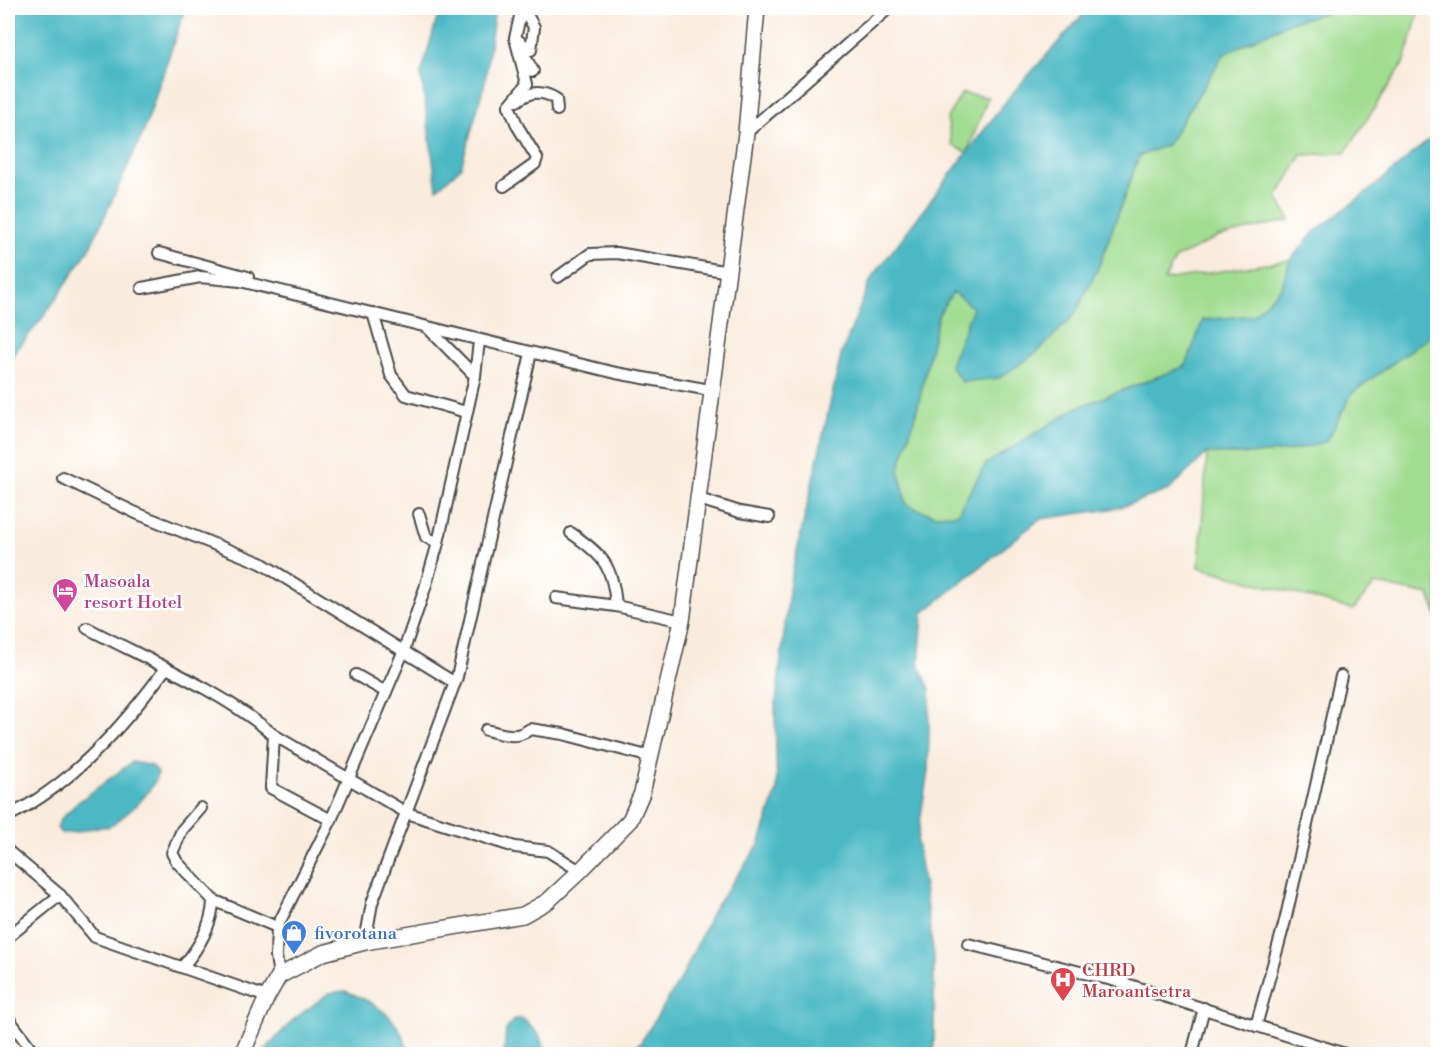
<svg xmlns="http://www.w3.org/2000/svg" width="1445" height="1062" font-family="'Libre Bodoni',serif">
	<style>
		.green { fill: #a1dd91; stroke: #66845e; stroke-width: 1.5 }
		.water { fill: #4bb9c5; stroke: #3b7278; stroke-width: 1.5 }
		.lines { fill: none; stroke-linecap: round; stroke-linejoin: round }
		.minor-casing { stroke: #4a4846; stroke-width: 14 }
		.secondary-casing { stroke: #4a4846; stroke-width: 18 }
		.minor { stroke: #fff; stroke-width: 10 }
		.secondary { stroke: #fff; stroke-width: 15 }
		.labels { text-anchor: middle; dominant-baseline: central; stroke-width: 5; stroke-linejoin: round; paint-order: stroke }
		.hotel-label { font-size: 18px; fill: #b23c85; stroke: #fff; text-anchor: start }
		.shop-label { font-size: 18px; fill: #366cbe; stroke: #fff; text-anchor: start }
		.health-label { font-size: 18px; fill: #be3a42; stroke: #fff; text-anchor: start }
	</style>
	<rect width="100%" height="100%" fill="#fff"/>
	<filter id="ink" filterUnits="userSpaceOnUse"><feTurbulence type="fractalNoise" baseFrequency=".0167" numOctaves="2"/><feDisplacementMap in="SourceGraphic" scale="12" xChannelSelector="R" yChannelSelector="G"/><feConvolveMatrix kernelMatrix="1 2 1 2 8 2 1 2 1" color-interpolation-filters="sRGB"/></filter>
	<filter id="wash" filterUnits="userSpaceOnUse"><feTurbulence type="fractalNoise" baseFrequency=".008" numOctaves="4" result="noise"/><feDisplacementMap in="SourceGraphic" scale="24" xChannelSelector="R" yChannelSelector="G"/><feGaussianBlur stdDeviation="1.35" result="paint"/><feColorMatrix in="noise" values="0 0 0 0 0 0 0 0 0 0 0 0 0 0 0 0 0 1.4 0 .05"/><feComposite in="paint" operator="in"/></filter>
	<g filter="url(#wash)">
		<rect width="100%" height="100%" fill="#f9ecdd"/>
		<g class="green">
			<polygon points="1345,8 1410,8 1419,11 1405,61 1345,153 1302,155 1277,197 1290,220 1218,237 1176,258 1164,280 1290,260 1282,287 1253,316 1203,320 1186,366 1076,408 986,464 957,514 934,515 906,505 899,469 918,406 938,315 953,292 973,307 1075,314 1099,266 1139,156 1167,145 1224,54 1290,22"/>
			<polygon points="962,93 988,97 967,153 952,145 947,118"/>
			<path d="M1437 331V616L1429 595 1375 584 1353 610 1199 567 1207 453C1254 456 1282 452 1327 441L1352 393Z"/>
		</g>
		<g class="water">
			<polygon points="8,8 185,8 144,131 90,248 47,312 8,361"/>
			<polygon points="440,8 495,8 485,82 461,167 437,189 421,74"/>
			<path d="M1089 8H1345L1290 22 1224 54 1167 145 1139 156 1099 266 1075 314 1038 352 999 378 962 382 950 365 973 308 953 292 938 315 918 406 899 469 906 505 934 515 957 514 986 464 1076 408 1186 366 1203 320 1253 315 1282 287 1290 260 1314 232 1375 186 1437 133V331L1352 393 1327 441C1287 455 1249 455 1207 453L1169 490 1118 508 1040 519 923 613 919 666 930 689 928 771 917 841 934 956V1054H626L641 1042 682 977 713 910 759 845 777 791 775 711 790 582 841 355 871 279 1009 97Z"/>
			<path d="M132 762 152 766 158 773C151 796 128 813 109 827 89 825 80 835 61 833L57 828 60 820 77 803Z"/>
			<path d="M345 991C369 1000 390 1011 402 1034 406 1043 406 1049 414 1054H261L293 1020 329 993Z"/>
			<polygon points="514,1019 523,1019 539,1035 547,1054 504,1054 506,1030"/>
		</g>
	</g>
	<g filter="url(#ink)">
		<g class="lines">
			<defs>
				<g id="minor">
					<polyline points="522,8 515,38 533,71"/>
					<path d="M517 101C530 91 542 90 556 99L557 110"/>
					<polyline points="746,133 889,8"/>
					<polyline points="504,186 535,164 537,158 518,127 509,106 527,84 515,38 531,50 534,27 523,8"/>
					<polyline points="159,253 248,277"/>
					<polyline points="558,277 590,254 617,253 729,272"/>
					<polyline points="142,288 200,277 240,281 616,373 710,390"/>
					<polyline points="373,313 391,375 406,395 466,412"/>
					<polyline points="475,376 479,341"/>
					<polyline points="63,478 136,513 261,563 455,683"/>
					<polyline points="699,499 740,512 769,517"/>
					<polyline points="419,514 426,537 438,543"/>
					<path d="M571 533C603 555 613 566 616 606"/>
					<polyline points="556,598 616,606 682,621"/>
					<path d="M87 628C150 661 220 690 274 735L407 813 515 847 548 851 580 871"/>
					<polyline points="356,675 386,692"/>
					<path d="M486 730C503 734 516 740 530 729L563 734 651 757"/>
					<polyline points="274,735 271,788 331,820"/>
					<path d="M8 816C72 785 124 725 166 668"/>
					<polyline points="8,851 60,895 95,937 267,997"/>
					<polyline points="213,900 277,927"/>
					<polyline points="8,937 60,895"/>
					<polyline points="365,942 372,903 457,677 531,353"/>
					<polyline points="968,944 1120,982 1345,1054"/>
					<path d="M183 966C198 949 213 924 213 900L177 862 172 853 182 830 201 808"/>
					<polyline points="279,976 276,956 277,927 331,820 386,692 404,650 425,588 438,543 475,376 427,327"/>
					<polyline points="8,1018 35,1054"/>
					<polyline points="1256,1026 1285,921 1341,676"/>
					<polyline points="1192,1054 1204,1008"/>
				</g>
				<polyline id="secondary" points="242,1054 267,997 279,976 323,953 365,942 523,915 548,901 580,871 630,820 642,793 682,621 746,133 757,8"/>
			</defs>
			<use href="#minor" class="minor-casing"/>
			<use href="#secondary" class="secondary-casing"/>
			<use href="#minor" class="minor"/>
			<use href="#secondary" class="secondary"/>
		</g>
	</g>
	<defs>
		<symbol id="hotel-pin" viewBox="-11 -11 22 30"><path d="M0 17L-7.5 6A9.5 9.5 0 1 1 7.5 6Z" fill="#d1479c" stroke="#fff"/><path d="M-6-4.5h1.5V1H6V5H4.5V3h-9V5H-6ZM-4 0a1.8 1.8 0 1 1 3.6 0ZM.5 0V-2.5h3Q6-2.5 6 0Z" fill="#fff"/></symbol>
		<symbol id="shop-pin" viewBox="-11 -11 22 30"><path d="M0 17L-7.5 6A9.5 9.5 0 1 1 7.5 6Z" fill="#3f7fe0" stroke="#fff"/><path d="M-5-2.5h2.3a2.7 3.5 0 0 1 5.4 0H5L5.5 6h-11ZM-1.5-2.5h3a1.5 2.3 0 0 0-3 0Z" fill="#fff"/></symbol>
		<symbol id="hospital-pin" viewBox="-11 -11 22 30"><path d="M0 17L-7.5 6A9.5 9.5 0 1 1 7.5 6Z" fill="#e0444e" stroke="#fff"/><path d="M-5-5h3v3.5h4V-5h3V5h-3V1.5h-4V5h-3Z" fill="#fff"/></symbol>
	</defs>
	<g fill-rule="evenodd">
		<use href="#hotel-pin" x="50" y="576" width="30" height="40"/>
		<use href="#shop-pin" x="279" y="918" width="30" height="40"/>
		<use href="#hospital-pin" x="1048" y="965" width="30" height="40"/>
	</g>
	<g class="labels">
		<g class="hotel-label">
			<text x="84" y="581">Masoala<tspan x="84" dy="21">resort Hotel</tspan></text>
		</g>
		<g class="shop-label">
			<text x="314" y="933">fivorotana</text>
		</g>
		<g class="health-label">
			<text x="1082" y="970">CHRD<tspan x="1082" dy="21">Maroantsetra</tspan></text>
		</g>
	</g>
	<rect width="1445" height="1062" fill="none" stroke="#fff" stroke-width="30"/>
</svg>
